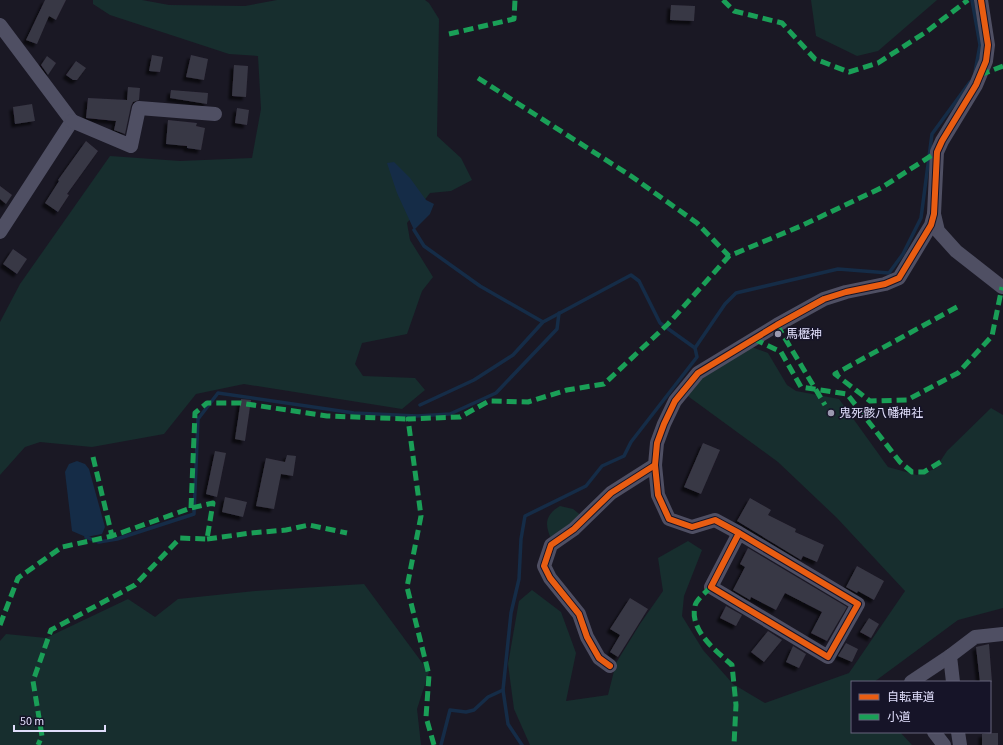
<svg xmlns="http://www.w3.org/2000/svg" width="1003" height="745" font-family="'Source Sans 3','Noto Sans JP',sans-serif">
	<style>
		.green { fill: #172e2e }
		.water { fill: #152c47 }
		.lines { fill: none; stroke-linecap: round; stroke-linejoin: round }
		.stream { stroke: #152c47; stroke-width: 3.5 }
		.building { fill: #393745; filter: url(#shadow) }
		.street { stroke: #4f4f63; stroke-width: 14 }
		.quiet { stroke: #1a9f57; stroke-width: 5; stroke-dasharray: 10 5; stroke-linecap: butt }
		.cycleway-casing { stroke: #161428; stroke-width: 8 }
		.cycleway { stroke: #e95d12; stroke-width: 6 }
		.poi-dot { fill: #9b99b0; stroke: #161428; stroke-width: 1.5 }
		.labels { text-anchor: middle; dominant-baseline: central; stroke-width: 3; stroke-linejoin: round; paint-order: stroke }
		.poi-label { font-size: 12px; fill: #e0defb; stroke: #161428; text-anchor: start }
	</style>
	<defs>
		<filter id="shadow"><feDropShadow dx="-3.5" dy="3.5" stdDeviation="1" flood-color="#0009"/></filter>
	</defs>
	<rect width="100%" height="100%" fill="#1a1824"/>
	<g class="green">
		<polygon points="93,0 142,0 169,5 245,6 277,0 425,0 429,3 439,19 437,136 461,158 472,180 451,191 430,193 407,223 410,240 433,277 422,291 407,334 362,343 355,364 363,376 415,378 425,390 402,409 244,384 196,394 164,434 92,447 40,442 25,447 0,475 0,322 20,284 110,156 180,161 252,158 261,109 258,56 229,54 110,15 93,4"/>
		<polygon points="811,0 937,0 878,51 857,56 816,36"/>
		<polygon points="746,345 768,353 787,385 796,391 839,399 888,467 917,475 935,469 947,451 991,408 1003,415 1003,608 958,620 874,682 852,682 852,732 900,732 912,745 530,745 514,709 508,664 519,601 532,590 561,612 576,653 566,701 608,695 616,663 640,624 663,591 658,558 688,541 702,550 684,596 682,616 703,650 733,684 765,703 849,673 905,591 837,518 778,462 685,394 706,373"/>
		<path d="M560 506 573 509 583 517 553 543C545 527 543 516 560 506Z"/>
		<polygon points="364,584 429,672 417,709 421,745 0,745 0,641 6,634 46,638 128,599 155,617 178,599 255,591"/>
	</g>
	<g class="water">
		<polygon points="394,162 410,178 426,200 434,204 430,214 414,230 397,193 387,163"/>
		<polygon points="77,461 85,464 89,469 105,527 102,534 86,537 72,531 65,472 69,464"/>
	</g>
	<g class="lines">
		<g class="stream">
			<polyline points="972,0 980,45 975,72"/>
			<polyline points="414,230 424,246 480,286 543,322"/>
			<polyline points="420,405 474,380 513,355 543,322 631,275 639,281 660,323 695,348"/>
			<polyline points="86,537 99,542 117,539 194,514 198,419 218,393 354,413 417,416 450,414 496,393 557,329 559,313"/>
			<polyline points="441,745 450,710 466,712 474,710 488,697 503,690"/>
			<polyline points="522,745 508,724 503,690 511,613 519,579 521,539 525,516 586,486 602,466 624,456 631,442 697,357 695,348 725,304 736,293 838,269 889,273 903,254 921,218 932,134 970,82"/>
		</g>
	</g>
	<g class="building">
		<polygon points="45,0 66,0 56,20 49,16 37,44 26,40"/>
		<polygon points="671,5 695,6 694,21 670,20"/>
		<polygon points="152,55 163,57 160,72 149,71"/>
		<polygon points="191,55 208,59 204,80 186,77"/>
		<polygon points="47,56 56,63 48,75 41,65"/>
		<polygon points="76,61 86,68 77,80 73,80 66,75"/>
		<polygon points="234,65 248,66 246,97 232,96"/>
		<polygon points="128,87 140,88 139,100 133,102 131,106 125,134 114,130 116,121 86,118 88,98 127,100"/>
		<polygon points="171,90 208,93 207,104 170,98"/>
		<polygon points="32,104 35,121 15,124 13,107"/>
		<polygon points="237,108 249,110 247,125 235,123"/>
		<polygon points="168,120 197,123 196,126 205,128 201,150 187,148 187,146 166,144"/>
		<polygon points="86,141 98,151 67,194 69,195 58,212 45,203 59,181 58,180"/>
		<polygon points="0,186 12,195 6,204 0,199"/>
		<polygon points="13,249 27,259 17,274 3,264"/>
		<polygon points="241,399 251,400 245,441 235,439"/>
		<polygon points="703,443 720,450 701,494 684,487"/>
		<polygon points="215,451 226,453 217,497 206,494"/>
		<polygon points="287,455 296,456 293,476 281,474 274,509 256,506 266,458 285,462"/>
		<polygon points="225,497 247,502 243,517 222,512"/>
		<polygon points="750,498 771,510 768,515 796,529 795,532 824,545 817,562 803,556 801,560 737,521"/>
		<polygon points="748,548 847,607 827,641 811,633 822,612 785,593 776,610 751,597 750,600 733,590 745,567 740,564"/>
		<polygon points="857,566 884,581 874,600 858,591 857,593 846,587"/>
		<polygon points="630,598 648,609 618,657 610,652 620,635 610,629"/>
		<polygon points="726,606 742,615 736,626 720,618"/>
		<polygon points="869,618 879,624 871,638 860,632"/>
		<polygon points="768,631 782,640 764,662 751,652"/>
		<polygon points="846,643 858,649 852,662 838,656"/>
		<polygon points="989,644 992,682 980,682 976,647"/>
		<polygon points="793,646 806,654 799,668 786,662"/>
		<polygon points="993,733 998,733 998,745 982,745 982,734"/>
	</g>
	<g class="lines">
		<g class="street">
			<polyline points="0,25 72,121 0,232"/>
			<polyline points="72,121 131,146 139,108 215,114"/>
			<polyline points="934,214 938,231 956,251 1002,287"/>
			<polyline points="655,465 658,495 669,519 692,527 715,520 739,533 858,604 828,657 711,587 739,533"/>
			<polyline points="610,666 599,658 587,637 579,614 550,578 544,566 551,545 574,529 611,493 655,465 657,443 664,424 675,401 698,373 777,325 824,299 846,292 885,284 899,278 931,225 934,214 937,152 942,141 976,85 986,61 988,45 981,0"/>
			<polyline points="911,682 950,656"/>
			<polyline points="953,682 950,656 975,637 1003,634"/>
			<polyline points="934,732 944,745"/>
			<polyline points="958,732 960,745"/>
		</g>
		<g class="quiet">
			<polyline points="723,0 734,11 782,23 815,59 849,72 878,63 926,32 968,0"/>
			<polyline points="449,34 514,19 515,0"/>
			<polyline points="980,75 1003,66"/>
			<polyline points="478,78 631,176 697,223 729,256"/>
			<polyline points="957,307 835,374 870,401 907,400 958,373 992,336 1002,287"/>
			<polyline points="777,325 825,405"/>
			<polyline points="754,339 781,352 801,387 847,394 900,462 912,472 924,472 942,461"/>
			<polyline points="93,457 112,536"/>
			<polyline points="191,508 195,413 207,403 240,403 327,416 408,419"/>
			<polyline points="207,539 251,533 286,530 309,525 347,533"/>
			<path d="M711 587C706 592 696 600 695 606 689 630 716 651 732 665L736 705 734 745"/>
			<polyline points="0,625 18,578 62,547 112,536 191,508 213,503 207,539 180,538 135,585 51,630 33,681 42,736 38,745"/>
			<polyline points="434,745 426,717 429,675 407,587 421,516 408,419 460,417 489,401 528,402 567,390 604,384 668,324 729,256 801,226 881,188 937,152"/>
		</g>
		<defs>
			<g id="cycleway">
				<polyline points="655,465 658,495 669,519 692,527 715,520 739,533 858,604 828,657 711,587 739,533"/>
				<polyline points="610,666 599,658 587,637 579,614 550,578 544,566 551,545 574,529 611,493 655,465 657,443 664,424 675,401 698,373 777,325 824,299 846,292 885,284 899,278 931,225 934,214 937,152 942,141 976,85 986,61 988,45 981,0"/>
			</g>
		</defs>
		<use href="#cycleway" class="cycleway-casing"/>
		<use href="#cycleway" class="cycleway"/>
	</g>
	<g class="poi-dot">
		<circle cx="778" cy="334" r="4"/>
		<circle cx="831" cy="413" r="4"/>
	</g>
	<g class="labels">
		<g class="poi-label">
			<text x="786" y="334">馬櫪神</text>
			<text x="839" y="413">鬼死骸八幡神社</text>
		</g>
	</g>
	<rect x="851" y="681" width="140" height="52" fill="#161428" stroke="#67657c"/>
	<rect x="859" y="694" width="20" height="6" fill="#e95d12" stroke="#67657c"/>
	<text x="887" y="701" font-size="12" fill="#e0defb">自転車道</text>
	<rect x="859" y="714" width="20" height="6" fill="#1a9f57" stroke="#67657c"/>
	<text x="887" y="721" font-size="12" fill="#e0defb">小道</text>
	<path d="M14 725v6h91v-6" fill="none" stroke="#e0defb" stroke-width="2"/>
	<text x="20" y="725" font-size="12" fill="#e0defb" stroke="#161428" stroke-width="3" paint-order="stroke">50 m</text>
</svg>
